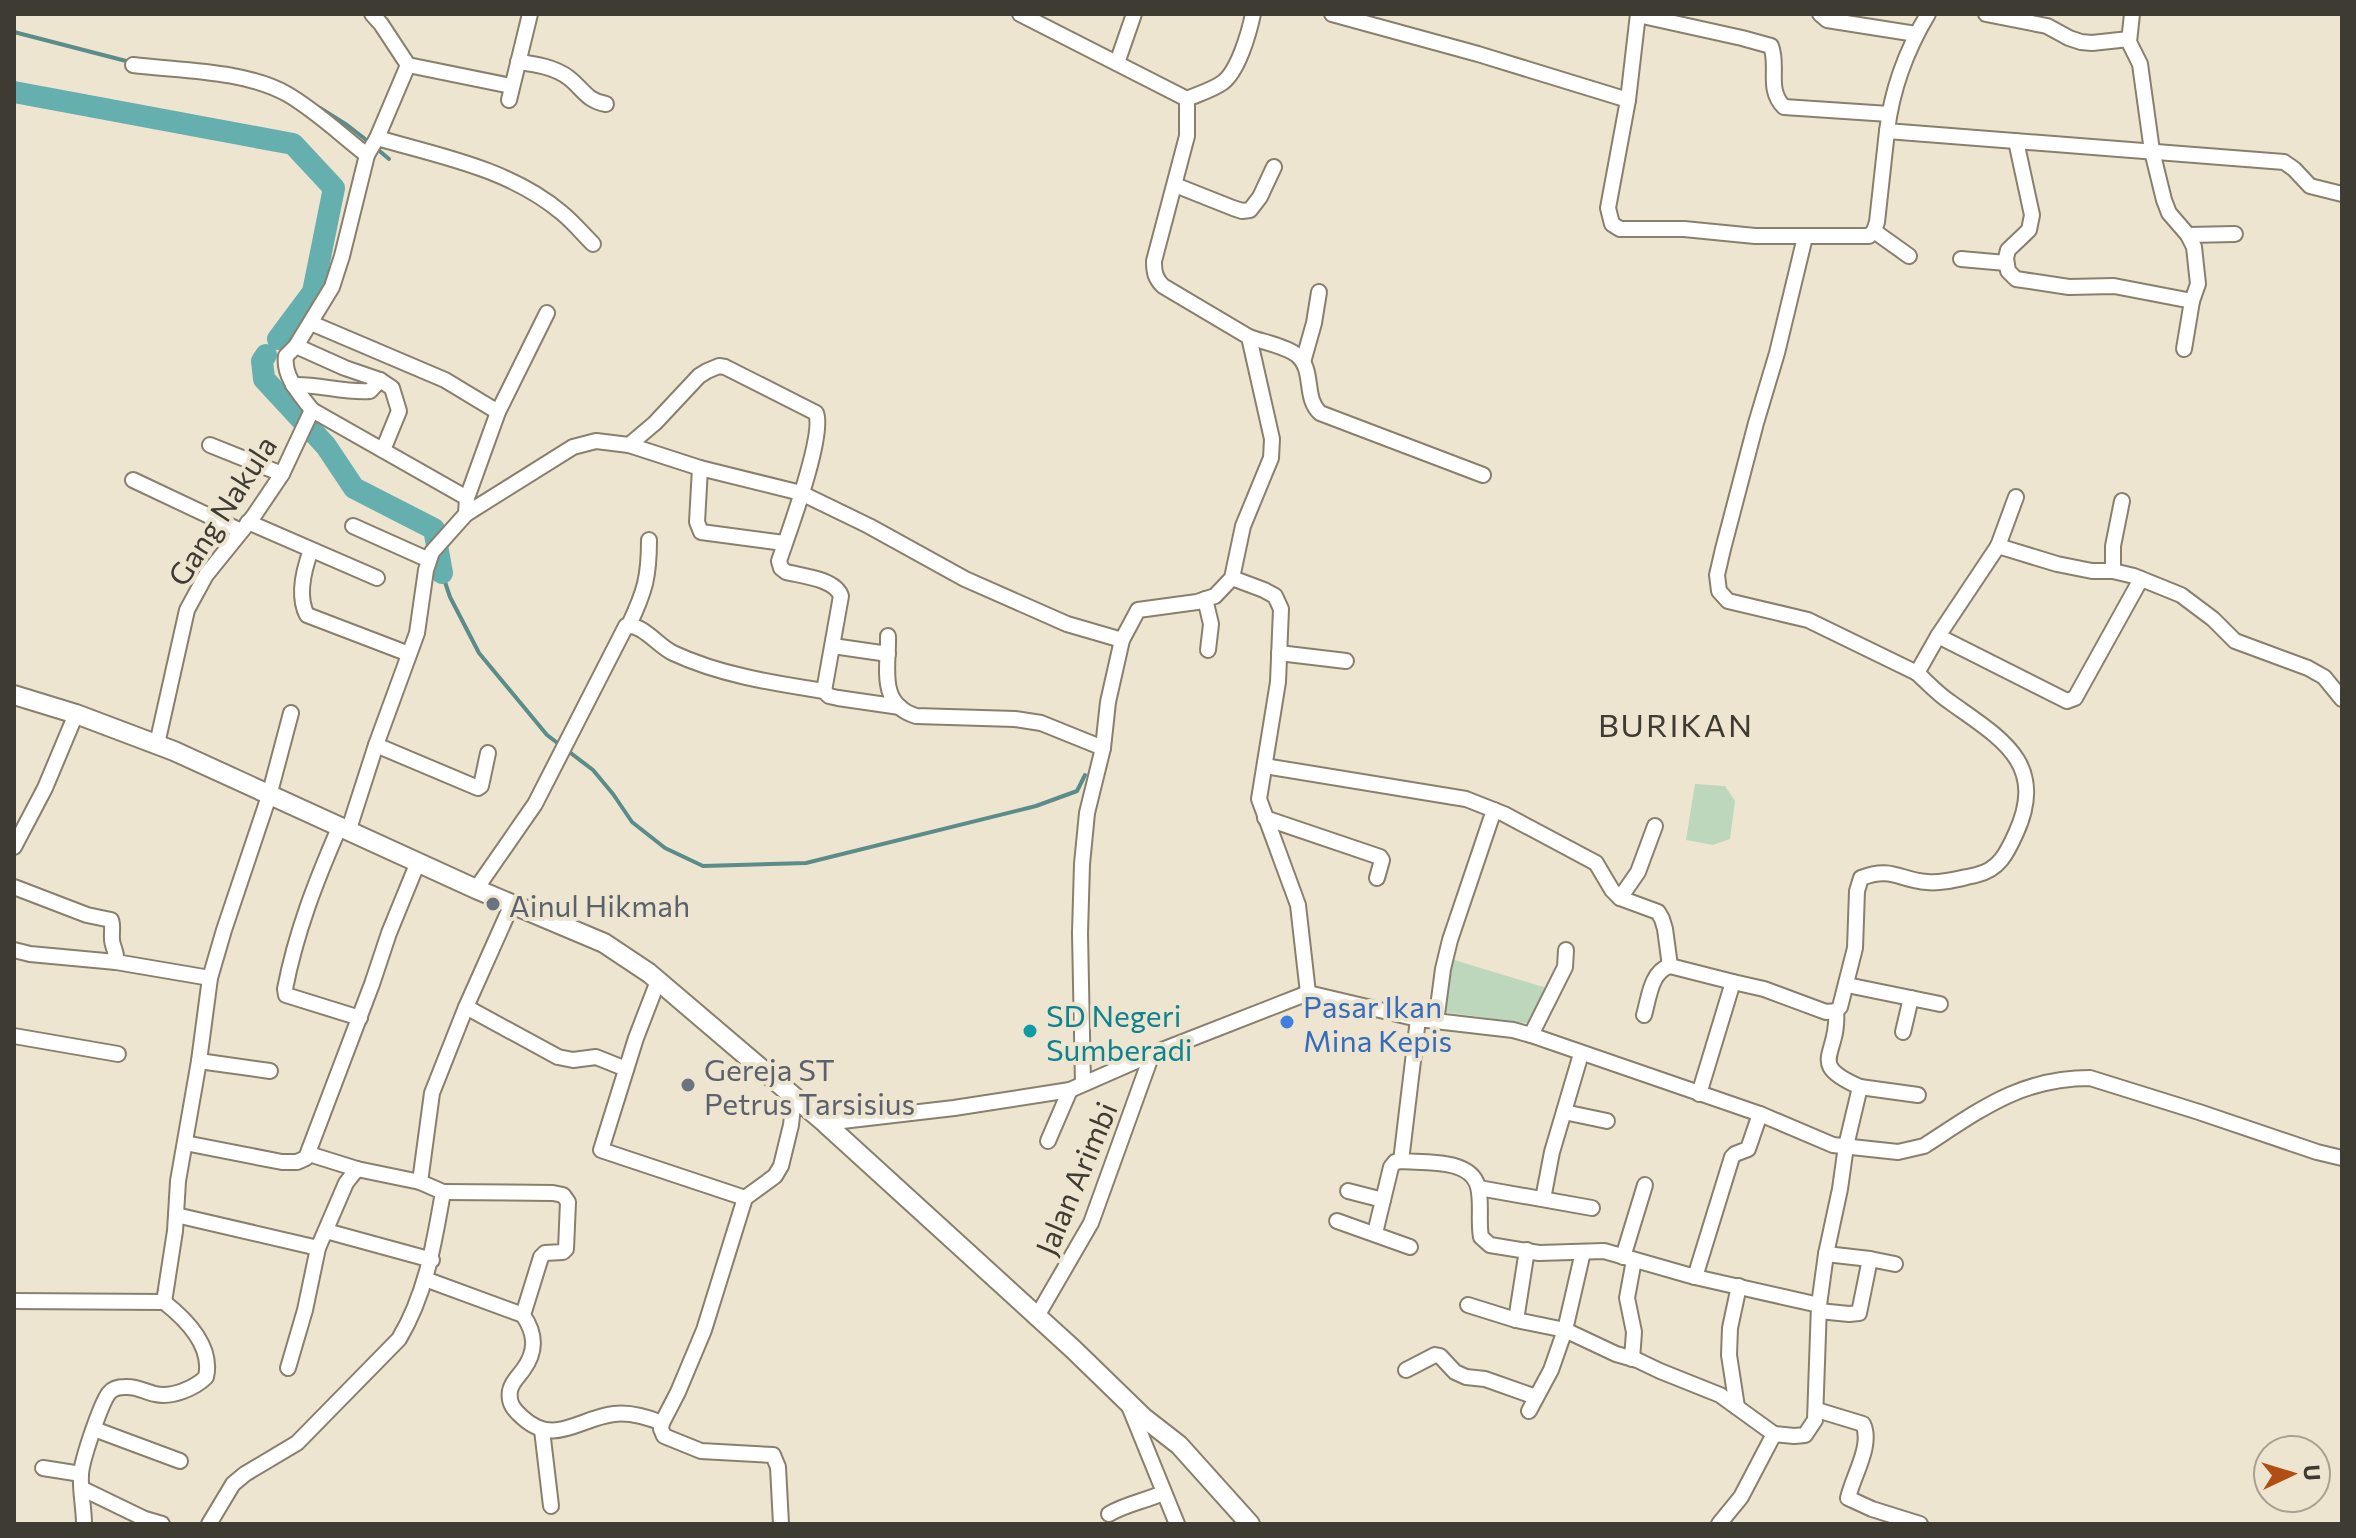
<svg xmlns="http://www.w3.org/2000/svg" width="2356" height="1538" font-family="Commissioner,sans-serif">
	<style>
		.green { fill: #bdd7bc }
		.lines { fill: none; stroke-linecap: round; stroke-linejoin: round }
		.stream { stroke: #5a8c8a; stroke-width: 4 }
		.river { stroke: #66afaf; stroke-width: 22 }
		.street-casing { stroke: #887f6d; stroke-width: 18 }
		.secondary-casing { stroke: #887f6d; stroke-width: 22 }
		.street { stroke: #fff; stroke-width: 14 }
		.secondary { stroke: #fff; stroke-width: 18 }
		.worship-dot { fill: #6b7280; stroke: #eee5d0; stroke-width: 3 }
		.shop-dot { fill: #3f7fe0; stroke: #eee5d0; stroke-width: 3 }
		.culture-dot { fill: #0f9aa8; stroke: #eee5d0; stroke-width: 3 }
		.labels { text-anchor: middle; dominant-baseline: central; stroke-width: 8; stroke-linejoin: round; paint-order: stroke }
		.street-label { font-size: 30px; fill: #3e3b32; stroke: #eee5d0 }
		.worship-label { font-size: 30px; fill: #5b616d; stroke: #eee5d0; text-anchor: start }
		.shop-label { font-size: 30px; fill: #366cbe; stroke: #eee5d0; text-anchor: start }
		.culture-label { font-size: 30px; fill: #0d838f; stroke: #eee5d0; text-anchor: start }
		.neighbourhood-label { font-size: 32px; letter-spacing: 2px; fill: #3e3b32; stroke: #eee5d0 }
	</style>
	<rect width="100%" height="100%" fill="#eee5d0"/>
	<g class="green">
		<polygon points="1695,784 1725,786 1735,801 1730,839 1713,845 1686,840"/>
		<polygon points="1451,959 1550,989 1534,1024 1444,1012"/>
	</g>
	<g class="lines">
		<g class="stream">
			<polyline points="14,32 130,62"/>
			<polyline points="320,108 347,125 369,142"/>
			<polyline points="376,148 389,159"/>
			<polyline points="442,573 450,597 479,653 547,735 593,770 613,794 632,822 665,848 703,866 806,863 1036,806 1077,791 1085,775"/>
		</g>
		<g class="river">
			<polyline points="14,92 293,144 334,188 313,292 278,339"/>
			<polyline points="266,355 262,361 264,379 326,446 354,488 434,529 442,573"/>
		</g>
		<defs>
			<g id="street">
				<polyline points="1020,14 1187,99"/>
				<polyline points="1332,14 1478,54 1628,100"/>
				<polyline points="1638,14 1628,100 1608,208 1612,224 1620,229 1684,229 1755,236 1869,236 1874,231 1877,222 1887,131"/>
				<polyline points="1820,14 1827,20 1916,34"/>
				<path d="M1928 14C1906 51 1892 88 1887 131L2284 162 2294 169 2310 186 2342 194"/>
				<polyline points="1986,14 2047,26 2069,38 2081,42 2092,43 2129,39"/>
				<path d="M1638 15 1742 38 1771 46C1779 67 1766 89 1784 107L1889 114"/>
				<path d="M518 62C535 64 555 67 569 78 583 89 587 101 606 104"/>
				<polyline points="1117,63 1134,14"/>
				<path d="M133 65C181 71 244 70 287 94 315 110 341 135 367 155"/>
				<polyline points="408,65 511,86"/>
				<path d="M1187 99C1198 94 1212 90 1222 83 1238 72 1249 33 1253 14"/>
				<polyline points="509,100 530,14"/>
				<path d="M377 138C440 156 510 169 562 213 573 222 583 234 593 244"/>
				<polyline points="2016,141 2032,215 2029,230 2008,250 2006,258 2008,271 2016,279 2069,287 2114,286 2192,301 2198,284 2194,247 2188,235 2169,213 2164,200 2152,151 2140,64 2129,42 2132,14"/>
				<polyline points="1175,185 1233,208 1242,211 1250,210 1260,197 1274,167"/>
				<polyline points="1874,231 1909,256"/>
				<polyline points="2188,235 2235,234"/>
				<polyline points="1805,237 1777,353 1756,423 1723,549 1717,575 1719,591 1728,601 1808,620 1917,673"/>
				<polyline points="1961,259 2006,263"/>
				<polyline points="311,323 445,380 498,412"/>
				<path d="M1249 337C1263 342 1285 346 1297 355 1315 370 1303 397 1320 413L1483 475"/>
				<polyline points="296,346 345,368 380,380 392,388 399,411 383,450"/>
				<polyline points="2184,349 2192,301"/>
				<polyline points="1303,362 1314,323 1319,292"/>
				<path d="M293 385C319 384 344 393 370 391L380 380"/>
				<polyline points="312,410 467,498"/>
				<polyline points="210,445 282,474"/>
				<path d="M629 445 655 423 699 376 707 371 719 366 725 367 816 413C825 436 788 534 779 561L781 568 786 572C803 576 835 579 841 596L824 691"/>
				<polyline points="700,468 697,522 701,532 784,543"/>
				<polyline points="133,480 241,531"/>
				<polyline points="466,514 467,498 498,412 547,313"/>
				<polyline points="248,522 377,578"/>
				<polyline points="353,526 429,560"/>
				<polyline points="1998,546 2016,497"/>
				<path d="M311 550C304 569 297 596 307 615L409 654"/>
				<polyline points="2113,571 2113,546 2122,501"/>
				<polyline points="1232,578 1264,590 1275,596 1281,609 1278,682 1259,799 1298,905 1308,993"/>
				<polyline points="1205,599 1211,624 1208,650"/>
				<path d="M629 625C645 591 649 577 649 540"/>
				<path d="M888 636C889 666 877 704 916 716L1015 719 1041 723 1103 748"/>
				<polyline points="1938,636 2067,701 2075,698 2141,579"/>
				<polyline points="833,646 888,654"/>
				<polyline points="1279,653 1346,661"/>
				<path d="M157 744 187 610 206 575 253 517 282 474 312 410C300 394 283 377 286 356L296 346 332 287 342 256 367 155 377 138 408 65 381 24 372 14"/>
				<polyline points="376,745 478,788 481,786 488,753"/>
				<polyline points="1265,766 1466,799 1504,814 1596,863 1612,890 1620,898 1658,912 1662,919 1665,929 1670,966"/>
				<polyline points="1265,818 1380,857 1382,860 1377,878"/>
				<path d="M339 828C316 881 296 932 285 989L286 995 360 1018"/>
				<polyline points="348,832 376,745 417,633 426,570 432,552 466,514 573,447 596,441 629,445 700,468 801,493 869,526 965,579 1067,624 1122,640"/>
				<polyline points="14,847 45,788 76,714"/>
				<path d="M14 887 87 915 111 920C114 928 110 936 113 945 115 952 117 954 116 962L210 978"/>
				<path d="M476 889 535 804 626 626C642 623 658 646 673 653 720 675 773 683 824 691L829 696 838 698 900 707"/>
				<polyline points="1620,898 1638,872 1655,826"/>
				<polyline points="14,950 30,954 116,962"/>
				<polyline points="658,981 636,1038 601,1150 745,1198"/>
				<polyline points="1847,985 1940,1004"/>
				<polyline points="466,1007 558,1057 573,1060 596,1057 626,1069"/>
				<path d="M1644 1015C1649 998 1651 971 1670 966L1733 982"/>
				<path d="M1418 1019 1401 1161C1424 1163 1471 1158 1478 1187 1482 1203 1478 1221 1481 1237L1490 1245 1539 1253 1604 1251 1695 1277 1819 1305 1815 1420 1805 1435 1794 1436 1774 1434 1720 1395 1660 1371 1637 1360 1616 1354 1565 1330 1516 1320 1468 1305"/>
				<polyline points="1436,1022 1443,969 1450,940 1494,810"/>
				<polyline points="1903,1032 1911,998"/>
				<polyline points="1531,1035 1565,967 1566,950"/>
				<polyline points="14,1036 118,1054"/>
				<polyline points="199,1061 270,1071"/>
				<path d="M1083 1084 1080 933 1082 864 1087 813 1103 748 1108 702 1122 640 1138 610 1197 602 1215 596 1232 578 1243 526 1271 458 1272 439 1249 337 1163 286C1155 278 1154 272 1154 261L1187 136V99"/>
				<polyline points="1860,1087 1918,1095"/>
				<path d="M1699 1094 1733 982 1764 989 1826 1012 1836 1011 1840 1007 1855 948 1857 891 1861 878C1892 866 1899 880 1927 882 1942 884 1961 878 1976 875 1999 870 2007 853 2016 833 2048 763 2000 738 1950 702 1938 694 1928 683 1917 673L1938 636 1998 546 2057 564 2092 571H2113L2134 576 2181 595 2213 619 2235 641 2308 668 2324 677 2342 699"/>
				<polyline points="1564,1112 1607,1121"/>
				<path d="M825 1123 954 1108 1070 1090 1152 1054 1308 993 1418 1019 1513 1030 1531 1035 1760 1114 1833 1145 1898 1152 1924 1146C1980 1110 2020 1078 2090 1078L2199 1112 2317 1152 2342 1158"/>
				<polyline points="1048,1141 1070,1090"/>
				<polyline points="185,1143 282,1162 297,1162 306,1158 372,984 389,933 418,862"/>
				<polyline points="309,1154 357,1169"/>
				<polyline points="1479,1188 1592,1208"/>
				<polyline points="1348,1191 1383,1200"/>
				<polyline points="443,1192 553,1193 563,1195 568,1202 566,1249 563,1252 545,1253 541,1257 523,1315"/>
				<polyline points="1543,1199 1552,1152 1581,1054"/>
				<polyline points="176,1215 318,1248"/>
				<polyline points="1337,1221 1410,1247"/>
				<polyline points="326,1231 432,1260"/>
				<polyline points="1375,1233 1391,1167 1395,1162 1401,1161"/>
				<polyline points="1826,1254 1870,1259 1895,1264"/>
				<polyline points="1623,1257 1645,1185"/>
				<polyline points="1695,1277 1732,1157 1735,1154 1748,1149 1760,1114"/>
				<path d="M425 1279 523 1315C536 1334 537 1351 523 1370 518 1377 511 1383 510 1391 508 1403 514 1410 522 1417 554 1447 579 1418 614 1414 630 1412 647 1417 662 1423"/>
				<path d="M14 1301 164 1302C187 1320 213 1346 206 1377 195 1388 172 1398 155 1394 145 1392 137 1386 125 1387 119 1387 113 1388 109 1393 101 1403 81 1462 81 1475 80 1491 84 1508 84 1524"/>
				<polyline points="164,1302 175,1231 178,1181 199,1061 210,978 224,930 269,796 291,713"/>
				<path d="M1819 1305 1826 1254 1840 1189 1846 1146 1860 1087C1805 1063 1840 1056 1836 1011"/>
				<polyline points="1819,1311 1849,1314 1859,1313 1870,1259"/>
				<polyline points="1036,1318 1091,1223 1152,1054"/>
				<polyline points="1516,1320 1527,1250"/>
				<polyline points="1632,1359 1634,1332 1627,1298 1634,1260"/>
				<polyline points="288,1368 305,1310 318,1248 346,1183 357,1169 420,1182"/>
				<polyline points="1406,1370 1435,1355 1440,1356 1455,1372 1466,1377 1485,1379 1536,1397"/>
				<polyline points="1129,1406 1177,1524"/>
				<polyline points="1737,1407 1729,1355 1730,1328 1739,1286"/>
				<path d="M1817 1410 1863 1424C1873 1445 1853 1476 1848 1498L1872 1509 1920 1524"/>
				<polyline points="1529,1411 1551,1370 1565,1330 1583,1252"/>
				<polyline points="94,1429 180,1461"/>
				<polyline points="542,1430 551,1506"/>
				<polyline points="43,1468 81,1474"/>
				<polyline points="83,1489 145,1519 162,1524"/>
				<path d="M1109 1514C1126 1504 1145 1501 1163 1493"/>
				<path d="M209 1524 233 1484 245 1474 297 1443 399 1339C426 1294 434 1244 443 1192L420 1182 432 1093 466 1007 512 904"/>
				<polyline points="781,1524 778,1467 773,1455 701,1451 664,1436 661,1429 662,1423 678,1392 704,1330 745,1198 775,1176 781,1166 791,1125 794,1097"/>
				<polyline points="1719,1524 1741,1497 1774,1434"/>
			</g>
			<polyline id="secondary" points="14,695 76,714 174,751 476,889 604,943 649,973 825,1123 1073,1349 1143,1417 1179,1445 1250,1524"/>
		</defs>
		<use href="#street" class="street-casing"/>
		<use href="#secondary" class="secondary-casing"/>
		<use href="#street" class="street"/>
		<use href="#secondary" class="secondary"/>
	</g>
	<g class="worship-dot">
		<circle cx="493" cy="904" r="8"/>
		<circle cx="688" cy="1085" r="8"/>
	</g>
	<circle class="shop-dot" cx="1287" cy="1022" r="8"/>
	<circle class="culture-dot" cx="1030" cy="1031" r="8"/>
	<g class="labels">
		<g class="street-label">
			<text transform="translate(221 510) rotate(-57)">Gang Nakula</text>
			<text transform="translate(1075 1178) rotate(-67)">Jalan Arimbi</text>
		</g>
		<g class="worship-label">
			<text x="509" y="904">Ainul Hikmah</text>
			<text x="704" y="1068">Gereja ST<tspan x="704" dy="34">Petrus Tarsisius</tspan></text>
		</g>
		<g class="shop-label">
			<text x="1303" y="1005">Pasar Ikan<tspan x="1303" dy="34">Mina Kepis</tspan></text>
		</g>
		<g class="culture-label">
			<text x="1046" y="1014">SD Negeri<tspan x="1046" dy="34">Sumberadi</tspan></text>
		</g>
		<g class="neighbourhood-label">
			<text x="1676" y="724">BURIKAN</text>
		</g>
	</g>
	<rect width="2356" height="1538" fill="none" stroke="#3e3b32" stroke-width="32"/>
	<g transform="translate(2292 1474) rotate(86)"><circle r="38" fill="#eee5d0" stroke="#a8a191" stroke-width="2"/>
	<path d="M0-6L14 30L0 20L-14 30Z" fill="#b14e14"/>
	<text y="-12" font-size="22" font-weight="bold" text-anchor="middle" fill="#3e3b32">U</text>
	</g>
</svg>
